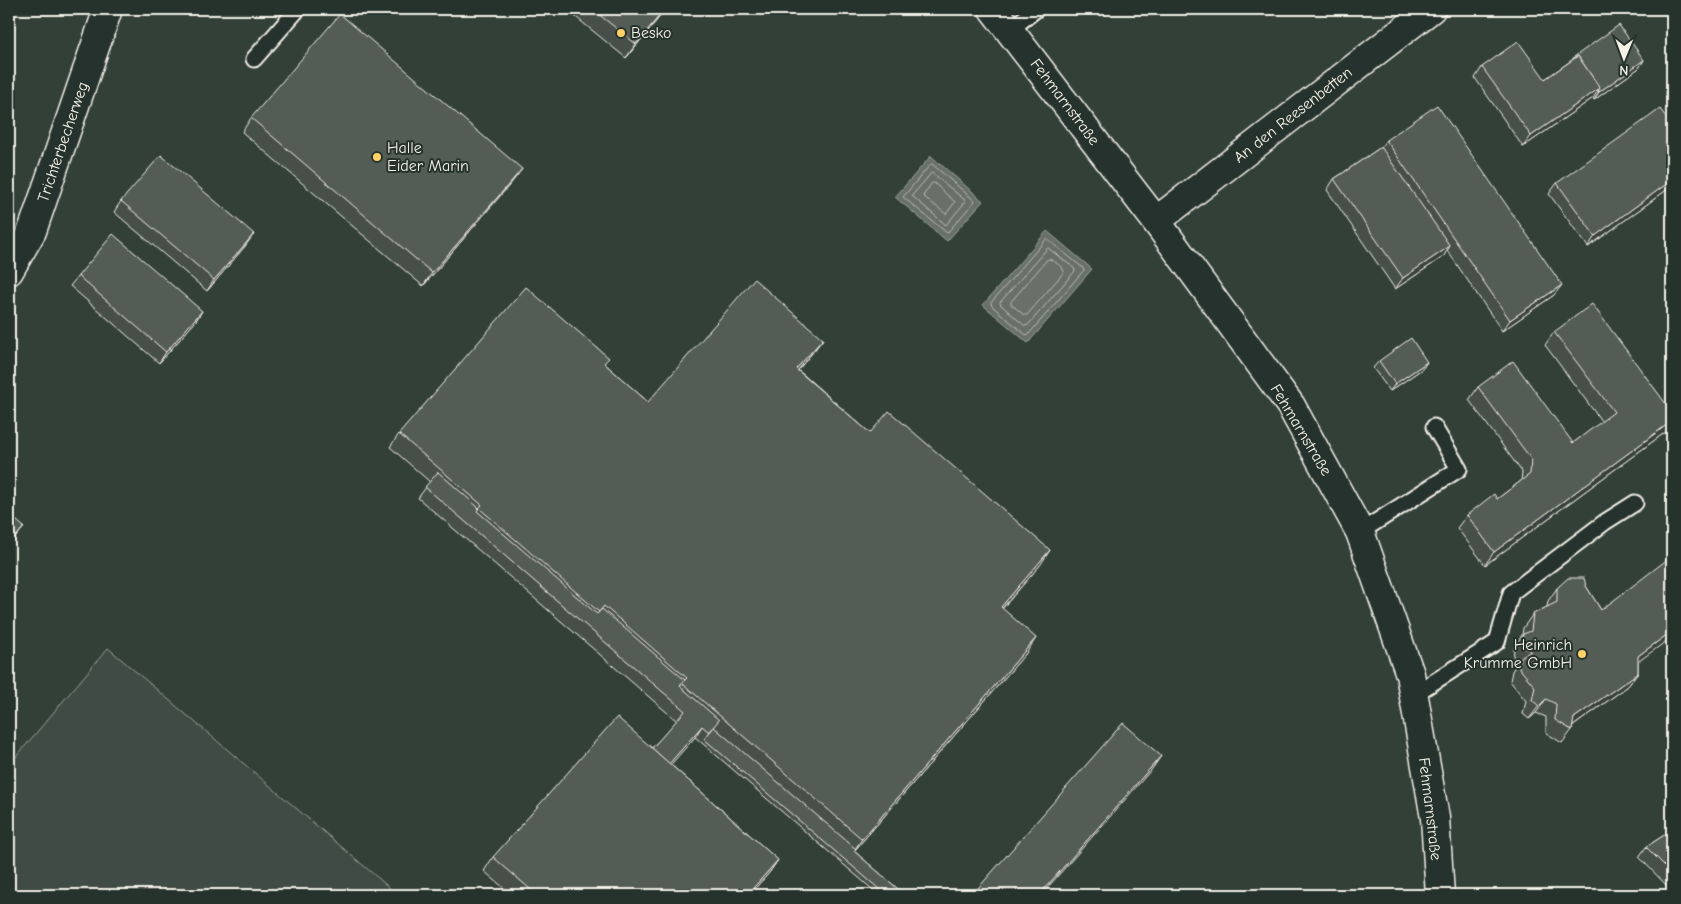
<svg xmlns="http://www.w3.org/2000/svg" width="1681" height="904" font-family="'Comic Neue',sans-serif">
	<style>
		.built { fill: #333f39 }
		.green { fill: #414b45; stroke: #9a9e96 }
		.water { fill: #676f68; stroke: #9fa39b }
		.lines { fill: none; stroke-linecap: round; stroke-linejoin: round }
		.shore { stroke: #bcbdb5; stroke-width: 1 }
		.lane-casing { stroke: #f4f1e8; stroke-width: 19 }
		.street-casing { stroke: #f4f1e8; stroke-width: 31 }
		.secondary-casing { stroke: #f4f1e8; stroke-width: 31 }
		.lane { stroke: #26332d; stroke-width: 15 }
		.street { stroke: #26332d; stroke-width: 28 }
		.secondary { stroke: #26332d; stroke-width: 28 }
		.wall { fill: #474f49; stroke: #f4f1e8 }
		.shaded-wall { fill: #39403c; stroke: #f4f1e8 }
		.building { fill: #525c55; stroke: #f4f1e8 }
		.poi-dot { fill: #ffd166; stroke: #26332d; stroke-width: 2 }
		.labels { text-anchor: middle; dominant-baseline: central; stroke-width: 4; stroke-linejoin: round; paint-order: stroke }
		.poi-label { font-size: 16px; fill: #f4f1e8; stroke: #26332d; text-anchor: start }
		.street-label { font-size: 16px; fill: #f4f1e8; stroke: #26332d }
	</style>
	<rect width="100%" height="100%" fill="#26332d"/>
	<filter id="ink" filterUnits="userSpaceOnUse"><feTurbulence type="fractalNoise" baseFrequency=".02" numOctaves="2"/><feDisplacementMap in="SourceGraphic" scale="10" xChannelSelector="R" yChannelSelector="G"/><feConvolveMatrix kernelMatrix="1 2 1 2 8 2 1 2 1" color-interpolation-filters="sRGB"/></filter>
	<g filter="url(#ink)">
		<polygon class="built" points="9,9 1672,9 1672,895 398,895 108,648 9,765"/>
		<polygon class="green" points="108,648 398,895 9,895 9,765"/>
		<g class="water">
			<polygon points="931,156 983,201 947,241 895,197"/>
			<polygon points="1047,231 1092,269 1028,343 983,305"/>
		</g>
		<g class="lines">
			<g class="shore">
				<polygon points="932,164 975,201 947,233 903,197 930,165"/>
				<polygon points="932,173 966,201 946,225 912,196"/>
				<polygon points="934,183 955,202 946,214 923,196 931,184"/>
				<polygon points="1047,239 1083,268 1084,270 1029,334 1026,335 992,306 991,303"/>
				<polygon points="1048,248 1074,268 1075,271 1028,325 1025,326 1001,305 1000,303"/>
				<path d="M1048 259C1053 259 1063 267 1064 272L1027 315H1024L1011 304V302Z"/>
			</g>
			<defs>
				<g id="lane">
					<polyline points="1010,30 1036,9"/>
					<polyline points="254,59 298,9"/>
					<polyline points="1360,532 1459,469 1434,427"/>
					<polyline points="1413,695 1497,642 1511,593 1605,522 1635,503"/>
				</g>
				<g id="street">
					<polyline points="1156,221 1431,9"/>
					<polyline points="9,271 32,231 108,9"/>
				</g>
				<polyline id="secondary" points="993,9 1156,221 1291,406 1360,532 1410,674 1435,818 1440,895"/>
			</defs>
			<use href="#lane" class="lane-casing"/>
			<use href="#street" class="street-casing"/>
			<use href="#secondary" class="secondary-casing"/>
			<use href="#lane" class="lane"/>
			<use href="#street" class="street"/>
			<use href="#secondary" class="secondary"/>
		</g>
		<g class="wall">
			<polygon points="566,9 666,9 626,58"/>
			<polygon points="1574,57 1644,60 1639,68 1594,100 1593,98 1523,147 1475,78 1482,67 1545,79 1572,60"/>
			<polygon points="251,118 522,169 512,182 423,286 242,132"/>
			<polygon points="1672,125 1672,186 1588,247 1549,194 1557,183"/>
			<polygon points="1386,140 1554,295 1502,331 1447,250 1443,257 1395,289 1327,190 1334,179 1381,147"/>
			<polygon points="121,201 246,245 207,291 114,212"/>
			<polygon points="78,276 202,311 195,322 159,363 70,286"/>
			<polygon points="1554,332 1667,431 1485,565 1457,528 1467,515 1497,499 1521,481 1522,472 1469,400 1478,387 1573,443 1602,422 1545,345"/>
			<polygon points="823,339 813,352 798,370 870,433 1041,564 1002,609 1027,652 854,851 905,895 879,895 695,737 670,764 778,860 769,873 749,895 512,895 484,871 493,857 652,748 677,721 418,498 430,482 390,447 399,434 605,364 648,402"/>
			<polygon points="1379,361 1427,362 1422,369 1390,391 1373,368"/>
			<polygon points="1586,586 1601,610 1638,663 1638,673 1628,686 1572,727 1572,730 1562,743 1546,733 1546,717 1536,713 1529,719 1523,714 1526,701 1510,681 1512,671 1518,662 1513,660 1514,648 1522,635 1523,628 1533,614 1547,607 1548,601 1557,588"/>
			<polygon points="1672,830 1672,891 1639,857 1646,847"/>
		</g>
		<g class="shaded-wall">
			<polygon points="665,9 666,9 626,58 636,44"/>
			<polygon points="1644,60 1639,68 1594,100 1599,92"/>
			<polygon points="1600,88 1593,98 1523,147 1531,136"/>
			<polygon points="522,169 512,182 423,286 432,273"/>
			<polygon points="1672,180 1672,186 1588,247 1595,236"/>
			<polygon points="254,234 246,245 207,291 214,280"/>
			<polygon points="1450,246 1443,257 1395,289 1403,278"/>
			<polygon points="1562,285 1554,295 1502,331 1510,320"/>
			<polygon points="202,311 195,322 159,363 166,352"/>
			<polygon points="823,339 813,352 787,383 796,369"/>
			<polygon points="1427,362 1422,369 1390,391 1395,384"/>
			<polygon points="1672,421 1672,423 1667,431 1485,565 1494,552"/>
			<polygon points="24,527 16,537 9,546 9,544"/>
			<polygon points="1050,550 1041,564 991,621 1001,607"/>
			<polygon points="1672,631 1672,637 1628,669 1638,656"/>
			<polygon points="1036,638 1027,652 853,852 862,839"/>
			<polygon points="1638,673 1628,686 1569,729 1574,718"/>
			<polygon points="1546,699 1536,713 1529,719 1539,706"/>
			<polygon points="702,726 695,737 660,777 667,766"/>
			<polygon points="1161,756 1152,769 1041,895 1039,895"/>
			<polygon points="778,860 769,873 749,895 747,895"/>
		</g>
		<g class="building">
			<polygon points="592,9 665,9 636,44"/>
			<polygon points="340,14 522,169 432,273 251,118"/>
			<polygon points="1619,25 1644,60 1599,92 1598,91 1600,88 1578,56 1574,58 1574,57"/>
			<polygon points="1518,41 1545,79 1578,56 1600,88 1531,136 1482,67"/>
			<polygon points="1437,105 1562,285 1510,320 1386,140"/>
			<polygon points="1660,109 1672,125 1672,180 1595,236 1557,183"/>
			<polygon points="1381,147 1450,246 1403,278 1334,179"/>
			<polygon points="161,155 254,234 214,280 121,201"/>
			<polygon points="113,234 202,311 166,352 78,276"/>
			<polygon points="754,279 823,339 796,369 870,433 889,411 1050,550 1001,607 1036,638 862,839 682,683 687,678 604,606 599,612 479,508 482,505 399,434 526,287 609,358 604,363 648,402"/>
			<polygon points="1592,304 1672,412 1672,421 1494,552 1467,515 1494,494 1497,499 1530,474 1531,459 1478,387 1513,361 1573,443 1614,412 1554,332"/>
			<polygon points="1411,338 1427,362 1395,384 1379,361"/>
			<polygon points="438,472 479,508 477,511 597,614 602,609 685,680 680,686 719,720 709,732 702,726 669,764 652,748 685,711 425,487"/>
			<polygon points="9,514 24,527 9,544"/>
			<polygon points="1668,559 1672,565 1672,631 1638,656 1638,673 1574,718 1572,730 1555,720 1556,704 1546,699 1539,706 1532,700 1535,687 1519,668 1521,657 1531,651 1522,647 1523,634 1531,631 1533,614 1557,602 1557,588 1568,578 1584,578 1586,586 1601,610"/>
			<polygon points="617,717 778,860 747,895 537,895 493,857"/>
			<polygon points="1123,723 1161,756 1039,895 972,895"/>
			<polygon points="714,727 856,849 854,851 905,895 886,895 704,739"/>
			<polygon points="1672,830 1672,873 1646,847"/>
		</g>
	</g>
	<g class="poi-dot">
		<circle cx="621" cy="33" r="5"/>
		<circle cx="377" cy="157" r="5"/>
		<circle cx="1582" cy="654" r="5"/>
	</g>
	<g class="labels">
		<g class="poi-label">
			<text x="631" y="33">Besko</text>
			<text x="387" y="148">Halle<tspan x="387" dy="18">Eider Marin</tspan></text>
			<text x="1572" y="645" text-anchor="end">Heinrich<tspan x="1572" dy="18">Krumme GmbH</tspan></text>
		</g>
		<g class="street-label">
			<text transform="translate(1065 102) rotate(53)">Fehmarnstraße</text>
			<text transform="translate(1293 115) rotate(-38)">An den Reesenbetten</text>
			<text transform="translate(63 142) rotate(-71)">Trichterbecherweg</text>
			<text transform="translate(1301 430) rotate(59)">Fehmarnstraße</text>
			<text transform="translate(1430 809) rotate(83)">Fehmarnstraße</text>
		</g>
	</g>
	<rect width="1681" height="904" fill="none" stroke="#26332d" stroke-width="30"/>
	<rect x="15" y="15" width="1651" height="874" fill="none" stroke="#f4f1e8" stroke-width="2" filter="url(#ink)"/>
	<g transform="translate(1624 58) rotate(181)" stroke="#26332d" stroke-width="4" paint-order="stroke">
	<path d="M0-4L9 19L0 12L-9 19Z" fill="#f4f1e8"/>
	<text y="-8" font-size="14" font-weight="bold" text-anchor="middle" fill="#f4f1e8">N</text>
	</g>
</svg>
